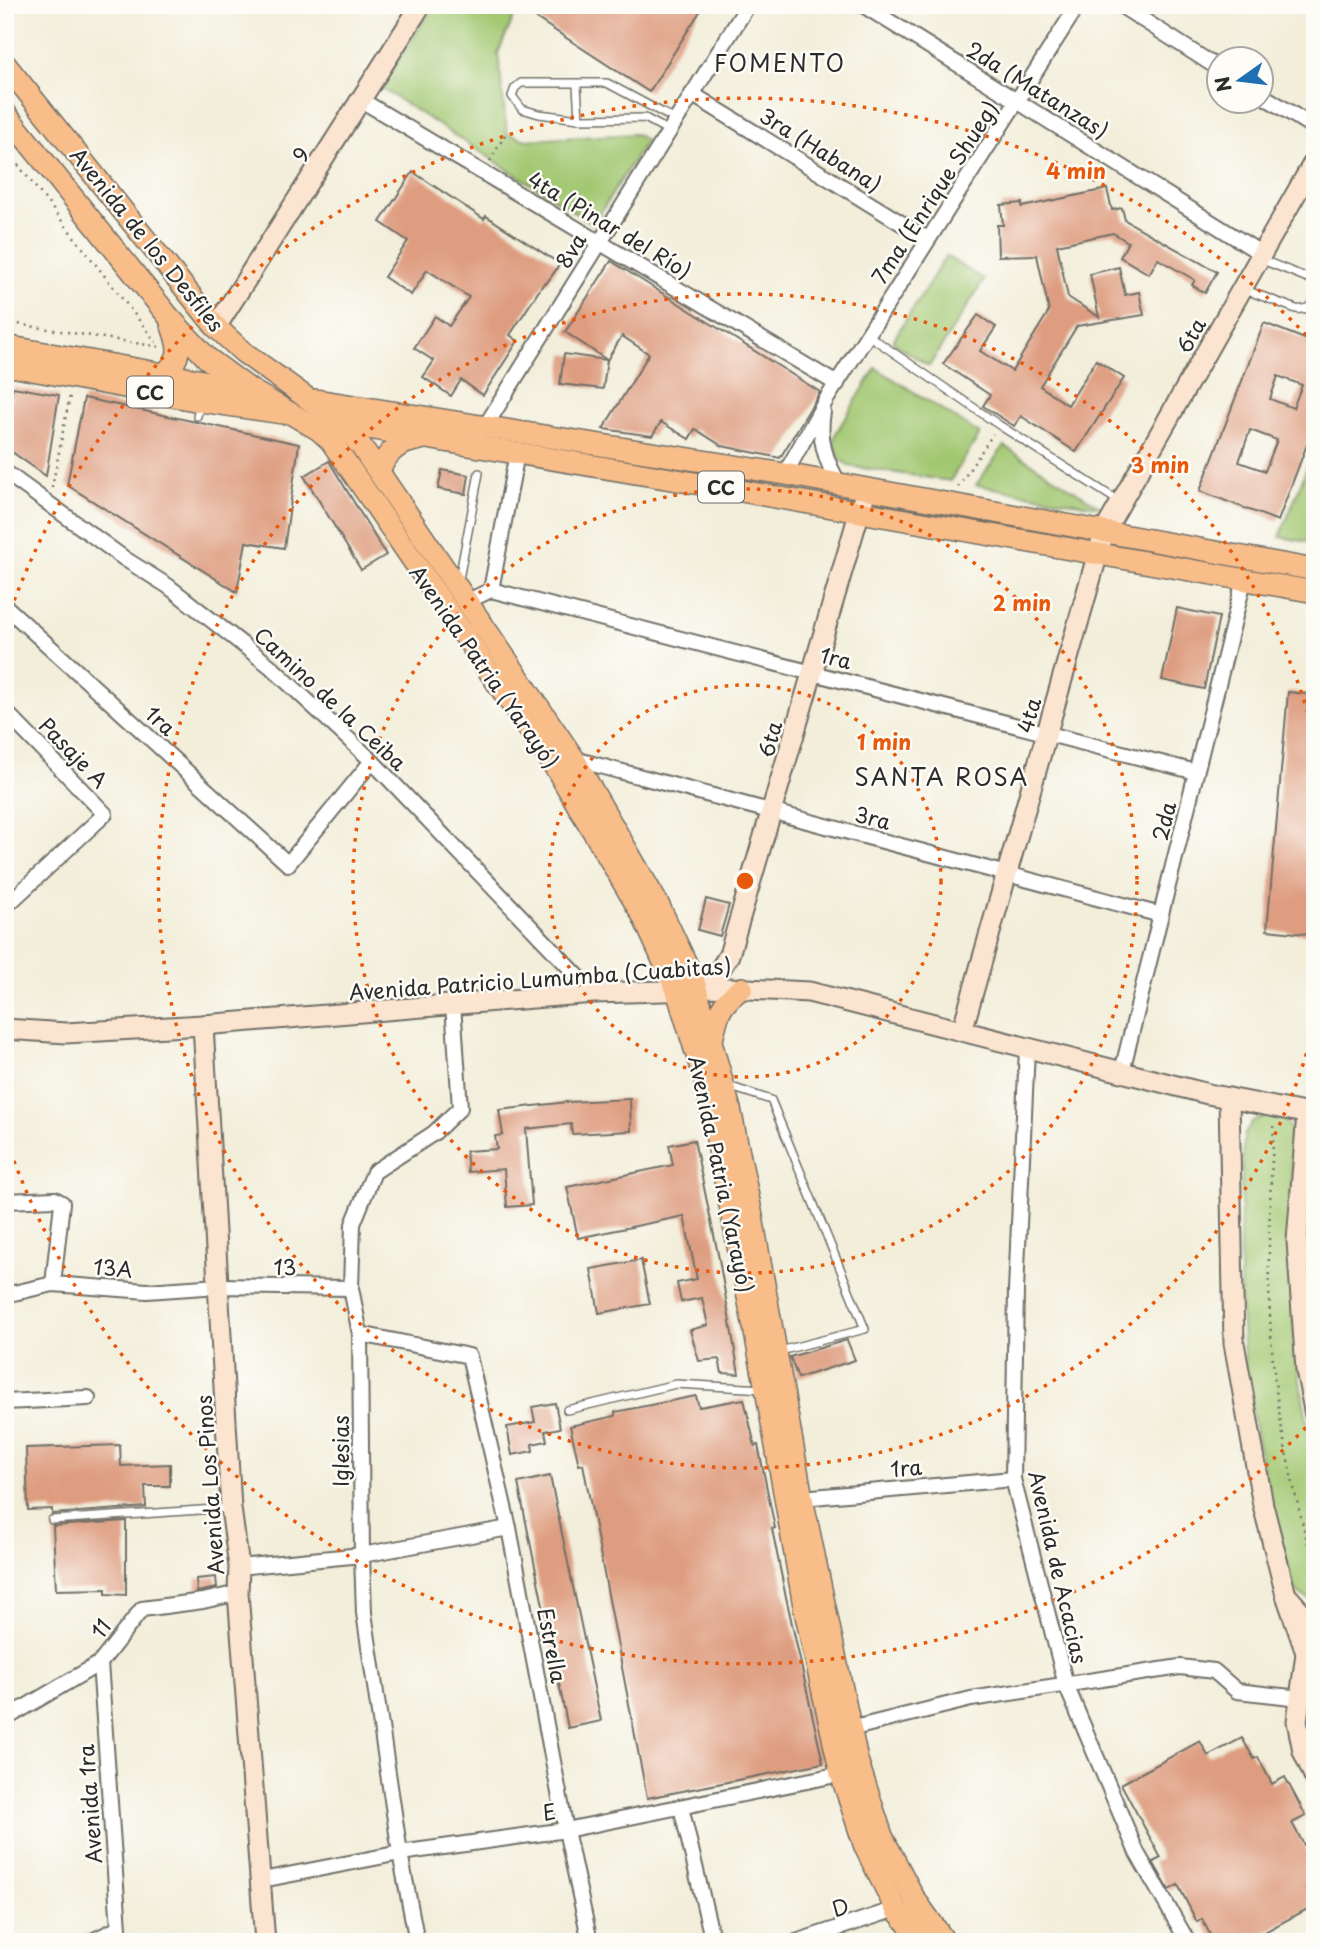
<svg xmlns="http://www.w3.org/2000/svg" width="1320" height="1947" font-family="'Playpen Sans',sans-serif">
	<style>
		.green { fill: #a3c872; stroke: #677a4e; stroke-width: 2 }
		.building { fill: #de9d80; fill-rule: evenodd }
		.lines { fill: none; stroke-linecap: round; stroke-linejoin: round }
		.lane-casing { stroke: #716f68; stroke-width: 10 }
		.street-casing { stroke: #716f68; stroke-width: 18 }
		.secondary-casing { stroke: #716f68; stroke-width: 23 }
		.primary-casing { stroke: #716f68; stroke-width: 24 }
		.path { stroke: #716f68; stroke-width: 2.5; stroke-dasharray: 2 5; stroke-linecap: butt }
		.lane { stroke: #fff; stroke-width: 7 }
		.street { stroke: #fff; stroke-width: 14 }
		.secondary { stroke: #fce5d0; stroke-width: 19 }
		.primary { stroke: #f8bd89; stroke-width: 21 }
		.ring { fill: none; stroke: #e8590c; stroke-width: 3.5; stroke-dasharray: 3.5 7 }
		.labels { text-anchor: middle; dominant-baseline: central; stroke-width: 5; stroke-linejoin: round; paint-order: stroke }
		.shield { fill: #fdfcf7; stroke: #6a6a68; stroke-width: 2 }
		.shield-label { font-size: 19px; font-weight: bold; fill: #2b2b2b }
		.street-label { font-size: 21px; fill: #2b2b2b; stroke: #fdfcf7 }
		.neighbourhood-label { font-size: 23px; letter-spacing: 2px; fill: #2b2b2b; stroke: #fdfcf7 }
		.centre { fill: #e8590c; stroke: #fdfcf7; stroke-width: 3.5 }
		.ring-label { font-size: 21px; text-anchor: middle; font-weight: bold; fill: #e8590c; stroke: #fdfcf7; stroke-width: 5; stroke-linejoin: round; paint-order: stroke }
	</style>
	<rect width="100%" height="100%" fill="#fdfcf7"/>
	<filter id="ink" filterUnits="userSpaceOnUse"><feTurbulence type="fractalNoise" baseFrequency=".0143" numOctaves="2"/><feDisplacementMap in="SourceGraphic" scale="14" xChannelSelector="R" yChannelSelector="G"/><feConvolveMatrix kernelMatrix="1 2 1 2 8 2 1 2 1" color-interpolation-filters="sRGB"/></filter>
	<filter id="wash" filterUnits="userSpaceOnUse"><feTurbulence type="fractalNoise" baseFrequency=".00686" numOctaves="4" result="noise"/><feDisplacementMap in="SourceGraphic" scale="28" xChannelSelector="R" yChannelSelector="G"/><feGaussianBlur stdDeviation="1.57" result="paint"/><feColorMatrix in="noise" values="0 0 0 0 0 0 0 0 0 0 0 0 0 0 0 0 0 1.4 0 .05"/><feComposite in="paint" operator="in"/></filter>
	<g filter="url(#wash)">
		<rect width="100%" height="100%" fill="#f2eeda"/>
		<g class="green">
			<polygon points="433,5 518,7 498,53 507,133 526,140 636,134 646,141 593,224 381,88"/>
			<polygon points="946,256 984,280 929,366 892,342"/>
			<polygon points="876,368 980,434 950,481 849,466 838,457 834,441 836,433"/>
			<polygon points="1004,446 1101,507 976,485"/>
			<polygon points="1315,447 1315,543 1280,537"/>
			<path d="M1267 1115 1283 1119 1293 1132 1289 1245 1296 1360 1315 1463V1602L1299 1594 1294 1587C1273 1514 1254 1440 1245 1364 1237 1288 1240 1212 1244 1136L1252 1122Z"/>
			<polygon points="1314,1672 1315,1672 1315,1746 1305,1726"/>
		</g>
		<g id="blocks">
			<g class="building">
				<polygon points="516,5 704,5 649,92"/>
				<polygon points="413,172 484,219 486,216 560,264 546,284 544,283 510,335 518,341 483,395 461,380 451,396 423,377 434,361 414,348 435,316 449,326 469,297 427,270 411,295 384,277 408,241 380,222"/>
				<polygon points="1107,189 1112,210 1122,208 1125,220 1217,272 1205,293 1192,285 1195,280 1158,259 1149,274 1120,257 1128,242 1113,233 1057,245 1068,297 1099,317 1090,274 1119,267 1125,295 1139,292 1144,315 1077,326 1040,386 1068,405 1096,360 1124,378 1076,452 1021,416 1014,426 983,406 990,395 943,364 978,315 996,327 980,351 1012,371 1049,311 1037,255 998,256 997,225 1003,225 1001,205 1022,203 1022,207"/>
				<polygon points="611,261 820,392 780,458 722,446 695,429 689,439 661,422 652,436 603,429 649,354 622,336 607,360 565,332"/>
				<path d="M1264 323 1315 343V423L1278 521 1200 491ZM1278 376 1302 385 1293 408 1270 399ZM1250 430 1277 440 1265 471 1239 462Z"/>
				<polygon points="564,354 607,360 603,389 560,384"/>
				<polygon points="13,387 59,395 46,476 5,447 5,427"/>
				<polygon points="84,398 299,444 284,548 246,542 237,592 67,485"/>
				<polygon points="329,461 386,555 361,570 304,476"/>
				<polygon points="442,470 469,475 466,494 438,489"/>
				<polygon points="1177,608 1219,617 1204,689 1162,680"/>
				<polygon points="1288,692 1315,695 1315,935 1267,930"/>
				<polygon points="706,899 729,905 720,936 698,930"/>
				<polygon points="630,1099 631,1131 572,1134 571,1124 526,1129 532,1205 507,1207 504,1169 468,1172 466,1151 497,1149 495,1136 503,1135 499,1110 567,1102"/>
				<polygon points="694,1140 719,1259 739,1374 722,1373 719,1359 699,1361 690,1330 708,1325 702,1298 681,1302 677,1283 697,1279 684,1216 578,1238 567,1187 673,1165 669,1145"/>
				<polygon points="641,1260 650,1304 599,1313 591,1269"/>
				<polygon points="847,1340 855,1360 798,1378 790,1357"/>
				<polygon points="696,1396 699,1407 744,1399 755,1446 758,1445 775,1528 772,1529 784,1588 823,1763 647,1798 583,1464 579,1465 570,1426 615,1416 615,1412"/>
				<polygon points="555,1403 560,1428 545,1431 547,1441 532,1444 533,1451 512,1455 507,1427 535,1422 532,1407"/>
				<polygon points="120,1445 121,1466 170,1464 170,1486 145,1486 146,1507 52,1514 52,1509 28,1510 26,1448"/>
				<polygon points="550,1476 601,1721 568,1728 518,1483"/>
				<polygon points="126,1521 126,1595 106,1594 106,1589 56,1590 53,1526"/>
				<polygon points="216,1577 217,1588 197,1592 196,1579"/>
				<polygon points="1242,1738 1254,1759 1258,1757 1272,1784 1285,1777 1306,1816 1292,1823 1315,1865 1315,1884 1306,1888 1315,1905 1246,1942 1214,1942 1202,1919 1197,1922 1178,1885 1169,1890 1153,1862 1161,1858 1121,1784 1200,1741 1208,1756"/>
			</g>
		</g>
	</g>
	<g filter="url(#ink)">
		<use href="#blocks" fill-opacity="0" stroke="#716f68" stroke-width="2"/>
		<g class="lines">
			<defs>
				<g id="lane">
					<polyline points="577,85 579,119"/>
					<polyline points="669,131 645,118 579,119 539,114 522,109 512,96 515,88 521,83 607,83 676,120"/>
					<polyline points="1260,259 1315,281"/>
					<path d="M1243 289 1296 309C1306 310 1311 308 1315 299"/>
					<polyline points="868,335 999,425 1120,502"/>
					<polyline points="197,416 200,402"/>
					<polyline points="459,579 479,473"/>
					<polyline points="728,1086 771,1100 865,1329 780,1351"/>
					<polyline points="567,1410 676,1384 764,1389"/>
					<polyline points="52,1520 230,1508"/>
				</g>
				<g id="street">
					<polyline points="863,5 1262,254"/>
					<polyline points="1120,5 1218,68"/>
					<polyline points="692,94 927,239"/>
					<polyline points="1260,94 1315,128"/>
					<polyline points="361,100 837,384"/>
					<path d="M823 412C818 438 826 463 840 485"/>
					<polyline points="481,433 748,5"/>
					<polyline points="5,472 125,559 168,586 270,666 372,761 594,993"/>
					<polyline points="785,474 826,400 1078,5"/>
					<polyline points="491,590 517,453"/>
					<polyline points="468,601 491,590 1196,772"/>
					<polyline points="5,606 288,864 372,761"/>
					<polyline points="5,711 105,814 5,907"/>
					<polyline points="574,759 1161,915"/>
					<polyline points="1027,1049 1016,1290 1013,1479 1066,1685 1137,1853 1188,1942"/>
					<polyline points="1122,1071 1244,580"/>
					<polyline points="5,1201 55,1199 62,1203 53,1284"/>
					<polyline points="5,1295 53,1284 147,1291 219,1286 351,1288"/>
					<polyline points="360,1334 469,1356 509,1528 566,1830 590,1942"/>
					<polyline points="5,1402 88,1398"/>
					<polyline points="802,1498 1013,1479"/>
					<polyline points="239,1567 362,1555 509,1528"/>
					<polyline points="100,1663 120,1942"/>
					<polyline points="5,1719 100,1663 142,1609 203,1601 238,1593"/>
					<polyline points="850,1729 971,1699 1180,1667 1214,1671 1237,1691 1300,1698"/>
					<polyline points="681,1807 713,1942"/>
					<polyline points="262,1880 400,1853 566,1830 841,1774"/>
					<polyline points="90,1942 119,1928"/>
					<polyline points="417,1942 400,1853 364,1613 362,1555 360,1334 351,1288 353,1224 374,1172 434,1133 460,1108 453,1004"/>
					<polyline points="796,1942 896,1909"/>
				</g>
				<g id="secondary">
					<polyline points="216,327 421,5"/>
					<polyline points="698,990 717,974 729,955 866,490"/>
					<polyline points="203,1025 231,1508 239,1567 238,1593 265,1942"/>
					<polyline points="5,1029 66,1033 203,1025 594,993 698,990 709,987 809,992 1208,1094 1315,1115"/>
					<polyline points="962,1031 1104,532 1315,160"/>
					<polyline points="1229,1098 1234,1343 1263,1505 1286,1595 1306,1653 1297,1721 1303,1751 1315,1778"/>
					<polyline points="1307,1113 1297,1241 1306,1370 1315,1415"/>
					<polyline points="1289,1598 1304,1615 1315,1617"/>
				</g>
				<g id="primary">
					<polyline points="5,64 216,327 243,352 343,424 361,446 574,759 659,906 693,978 730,1109 751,1211 802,1498 857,1760 882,1836 914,1898 945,1942"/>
					<polyline points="5,113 169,317 207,358 249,389 319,430 331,441 557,770 643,916 677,991 707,1088 766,1389 804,1606 841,1774 865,1847 896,1909 922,1942"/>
					<polyline points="5,346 243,388"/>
					<polyline points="5,365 200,401 282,413"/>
					<path d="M164 375C184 355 179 347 171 323"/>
					<polyline points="316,400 785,474 1315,570"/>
					<polyline points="338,423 707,485 1315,592"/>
					<path d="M379 472C387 450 399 443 421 439"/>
					<path d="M713 1036C718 1011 721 1004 742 988"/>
				</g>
			</defs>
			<use href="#lane" class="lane-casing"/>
			<use href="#street" class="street-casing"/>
			<use href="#secondary" class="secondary-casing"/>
			<use href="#primary" class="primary-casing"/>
			<g class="path">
				<polyline points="5,148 156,342"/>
				<polyline points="490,161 506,133"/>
				<polyline points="5,322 160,347"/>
				<polyline points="958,487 993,434"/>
				<polyline points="52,488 70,395"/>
				<path d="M1274 1126C1269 1205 1266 1283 1273 1361 1279 1432 1296 1501 1315 1570"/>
			</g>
			<use href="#lane" class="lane"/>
			<use href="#street" class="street"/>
			<use href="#secondary" class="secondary"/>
			<use href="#primary" class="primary"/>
		</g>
	</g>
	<g class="ring">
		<circle cx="745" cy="881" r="196"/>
		<circle cx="745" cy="881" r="392"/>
		<path d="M1315 1023A587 587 0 1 1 1315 739"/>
		<path d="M1313 1420A783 783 0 0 1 7 1142M7 620A783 783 0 0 1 1313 342"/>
	</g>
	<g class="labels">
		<g class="shield">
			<rect x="127" y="376.5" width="46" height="31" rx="5"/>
			<rect x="698" y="471.5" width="46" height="31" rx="5"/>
		</g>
		<g class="shield-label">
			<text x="150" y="392">CC</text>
			<text x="721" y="487">CC</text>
		</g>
		<g class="street-label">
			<text transform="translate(1038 89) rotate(32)">2da (Matanzas)</text>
			<text transform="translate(821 149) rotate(32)">3ra (Habana)</text>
			<text transform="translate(300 154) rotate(-58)">9</text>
			<text transform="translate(934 192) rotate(-57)">7ma (Enrique Shueg)</text>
			<text transform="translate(610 224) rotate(31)">4ta (Pinar del Río)</text>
			<text transform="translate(148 239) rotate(51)">Avenida de los Desfiles</text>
			<text transform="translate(570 250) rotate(-58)">8va</text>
			<text transform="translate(1190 335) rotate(-60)">6ta</text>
			<text transform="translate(836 657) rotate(14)">1ra</text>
			<text transform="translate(485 666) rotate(55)">Avenida Patria (Yarayó)</text>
			<text transform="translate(331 698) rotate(43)">Camino de la Ceiba</text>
			<text transform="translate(1028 715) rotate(-74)">4ta</text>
			<text transform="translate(161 720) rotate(42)">1ra</text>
			<text transform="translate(769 739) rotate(-74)">6ta</text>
			<text transform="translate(74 752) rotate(46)">Pasaje A</text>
			<text transform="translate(873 817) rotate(15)">3ra</text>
			<text transform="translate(1163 821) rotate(-76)">2da</text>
			<text transform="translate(540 978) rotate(-4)">Avenida Patricio Lumumba (Cuabitas)</text>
			<text transform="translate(722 1174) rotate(78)">Avenida Patria (Yarayó)</text>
			<text transform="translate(285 1266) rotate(1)">13</text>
			<text transform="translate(113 1267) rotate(5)">13A</text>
			<text transform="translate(340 1451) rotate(-90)">Iglesias</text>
			<text transform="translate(906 1467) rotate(-5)">1ra</text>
			<text transform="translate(209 1485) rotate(-94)">Avenida Los Pinos</text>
			<text transform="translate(1059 1567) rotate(77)">Avenida de Acacias</text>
			<text transform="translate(100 1628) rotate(-53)">11</text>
			<text transform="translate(553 1645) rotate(79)">Estrella</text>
			<text transform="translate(89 1804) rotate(-94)">Avenida 1ra</text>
			<text transform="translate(549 1811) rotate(-8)">E</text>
			<text transform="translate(840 1906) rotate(-19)">D</text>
		</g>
		<g class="neighbourhood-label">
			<text x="780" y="62">FOMENTO</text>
			<text x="942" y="776">SANTA ROSA</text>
		</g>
	</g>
	<circle cx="745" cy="881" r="10" class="centre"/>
	<g class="ring-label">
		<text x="1076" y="179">4 min</text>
		<text x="1160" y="473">3 min</text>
		<text x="1022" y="611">2 min</text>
		<text x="884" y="750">1 min</text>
	</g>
	<rect width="1320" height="1947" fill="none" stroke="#fdfcf7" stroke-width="28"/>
	<g transform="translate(1240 80) rotate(256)"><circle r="33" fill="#fdfcf7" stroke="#a9a8a5" stroke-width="2"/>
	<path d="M0-5L12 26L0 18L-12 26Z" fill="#1f6fb2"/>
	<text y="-10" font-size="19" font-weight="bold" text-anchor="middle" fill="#2b2b2b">N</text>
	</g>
</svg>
